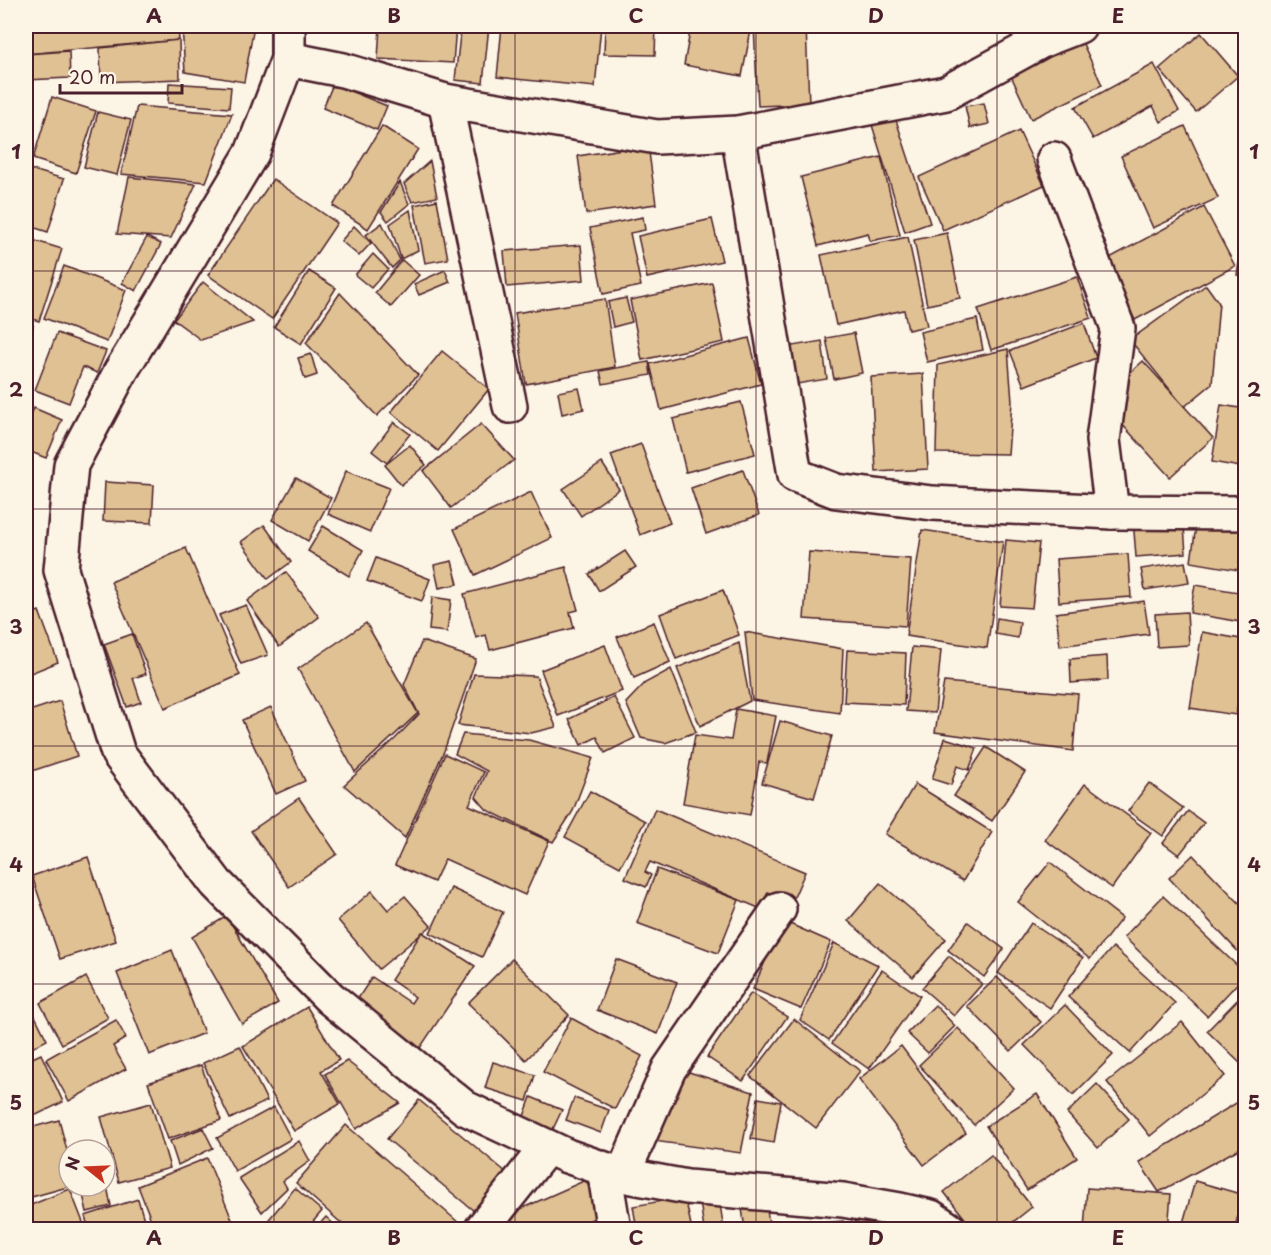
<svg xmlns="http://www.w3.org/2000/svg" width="1271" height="1255" font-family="'Playpen Sans',sans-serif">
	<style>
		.building { fill: #dfc193; stroke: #4a1f2b; stroke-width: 1.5 }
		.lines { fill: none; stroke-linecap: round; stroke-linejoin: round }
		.minor-casing { stroke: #4a1f2b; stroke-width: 38 }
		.minor { stroke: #fcf5e5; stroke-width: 33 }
		.grid { fill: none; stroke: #4a1f2b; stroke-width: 1.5; stroke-opacity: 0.55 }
		.neatline { fill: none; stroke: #4a1f2b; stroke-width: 2 }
		.grid-label { font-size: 20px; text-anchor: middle; font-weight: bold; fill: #4a1f2b }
	</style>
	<rect width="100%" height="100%" fill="#fcf5e5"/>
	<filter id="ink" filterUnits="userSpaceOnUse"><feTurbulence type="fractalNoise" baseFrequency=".0167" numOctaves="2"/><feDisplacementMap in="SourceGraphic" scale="12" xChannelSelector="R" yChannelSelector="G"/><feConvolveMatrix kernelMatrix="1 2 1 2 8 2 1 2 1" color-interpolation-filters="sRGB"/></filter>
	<g filter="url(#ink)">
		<g class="building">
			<polygon points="26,26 178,26 179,40 26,54"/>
			<polygon points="182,26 254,26 244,82 185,72"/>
			<polygon points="380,26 456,26 453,63 378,59"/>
			<polygon points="461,26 489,26 483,83 455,80"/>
			<polygon points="502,26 601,26 595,87 497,77"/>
			<polygon points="605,26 656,26 655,55 604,54"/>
			<polygon points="691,26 740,26 740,27 751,30 742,76 684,65"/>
			<polygon points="754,26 806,26 809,104 758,106"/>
			<polygon points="1077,31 1102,85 1031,119 1000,52"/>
			<polygon points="1201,33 1238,76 1196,112 1159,69"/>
			<polygon points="179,40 180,79 101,82 100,48"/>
			<polygon points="69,51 70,78 26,80 26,54"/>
			<polygon points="1154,64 1179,111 1161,122 1153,106 1093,139 1075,107"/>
			<polygon points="169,83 231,87 229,108 168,103"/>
			<polygon points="333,84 387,106 377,130 323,108"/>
			<polygon points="26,88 32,89 26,130"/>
			<polygon points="52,97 96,111 76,173 33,159"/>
			<polygon points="984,103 989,124 970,128 965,106"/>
			<polygon points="137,106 232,114 206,182 121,174"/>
			<polygon points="98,112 131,120 117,175 84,167"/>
			<polygon points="895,117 930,223 905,232 872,125"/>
			<polygon points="382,126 418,149 368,229 333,206"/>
			<polygon points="1185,126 1218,198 1153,228 1121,156"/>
			<polygon points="1019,131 1044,185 943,230 919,177"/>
			<polygon points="648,145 656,204 586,214 578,156"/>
			<polygon points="881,157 900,235 870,241 868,233 818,246 801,177"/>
			<polygon points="430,161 437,197 412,202 404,184"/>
			<polygon points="26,168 64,179 48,232 26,225"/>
			<polygon points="129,177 196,184 171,238 117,234"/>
			<polygon points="273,179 337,223 272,319 208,275"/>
			<polygon points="400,182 409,204 388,221 381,212"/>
			<polygon points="437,200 448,259 425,263 414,205"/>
			<polygon points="1204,207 1235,266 1135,320 1104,261"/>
			<polygon points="410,210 418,250 401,259 390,224"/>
			<polygon points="643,217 645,230 630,233 641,286 603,294 590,228"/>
			<polygon points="1246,217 1246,276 1237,275"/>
			<polygon points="712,219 722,261 647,278 638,236"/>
			<polygon points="382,223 400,260 392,268 366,235"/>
			<polygon points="354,226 371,243 359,256 341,241"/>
			<polygon points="947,233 960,298 927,305 914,240"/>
			<polygon points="147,237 161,244 136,291 122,283"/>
			<polygon points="908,237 927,326 908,330 904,310 836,325 821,255"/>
			<polygon points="26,238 62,249 39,321 26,317"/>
			<polygon points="581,245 584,280 507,287 504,251"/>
			<polygon points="373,254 388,269 371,288 355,275"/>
			<polygon points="402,260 419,275 391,307 375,293"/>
			<polygon points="64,266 126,290 107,342 44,318"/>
			<polygon points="445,270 450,282 419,295 414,284"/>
			<polygon points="309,271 336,288 301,344 274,327"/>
			<polygon points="1077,277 1091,318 991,350 978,309"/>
			<polygon points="203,282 253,322 201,340 174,320"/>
			<polygon points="712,283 724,342 642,360 630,300"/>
			<polygon points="1206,285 1219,303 1212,384 1184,407 1130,340"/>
			<polygon points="340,293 418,375 377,416 306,343"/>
			<polygon points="626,298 632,322 613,327 608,302"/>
			<polygon points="605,299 615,367 526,384 515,313"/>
			<polygon points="977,319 983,350 927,362 920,332"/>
			<polygon points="1084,323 1096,358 1024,386 1010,351"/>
			<polygon points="26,324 33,325 26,374"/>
			<polygon points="57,333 106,351 97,373 83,367 69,403 35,390"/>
			<polygon points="854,333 862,373 834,379 826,338"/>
			<polygon points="749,338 761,384 661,410 650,364"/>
			<polygon points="822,341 827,379 791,385 786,347"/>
			<polygon points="1008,349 1012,402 1008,454 936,453 938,365"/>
			<polygon points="442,351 489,389 438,451 391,412"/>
			<polygon points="311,354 317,375 305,379 298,358"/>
			<polygon points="1143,361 1213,438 1170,477 1100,400"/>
			<polygon points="649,362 651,375 603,384 600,371"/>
			<polygon points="923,374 928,469 876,472 871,377"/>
			<polygon points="579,388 584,409 562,414 558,392"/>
			<polygon points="741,402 755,454 686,472 673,419"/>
			<polygon points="1221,405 1246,409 1246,468 1212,462"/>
			<polygon points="34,408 62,420 46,458 26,450 26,428"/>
			<polygon points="394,422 410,434 387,463 372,451"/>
			<polygon points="481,424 514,460 451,508 423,471"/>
			<polygon points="641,444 670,523 640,535 611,455"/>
			<polygon points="410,445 426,465 401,485 385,465"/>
			<polygon points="602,463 619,489 581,516 563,489"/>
			<polygon points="743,470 759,515 706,534 691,488"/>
			<polygon points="346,471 389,488 370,532 328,514"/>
			<polygon points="296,478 331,498 308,541 272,520"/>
			<polygon points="105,482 154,485 152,523 103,521"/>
			<polygon points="531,492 552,538 475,575 454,529"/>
			<polygon points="1183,514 1186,553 1136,557 1133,519"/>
			<polygon points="1197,518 1245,526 1238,570 1191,562"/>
			<polygon points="264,525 291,562 268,579 241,542"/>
			<polygon points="323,526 363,550 349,576 308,551"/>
			<polygon points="922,530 1003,542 987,648 906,636"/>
			<polygon points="1006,540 1039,543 1032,608 1000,606"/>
			<polygon points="186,548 240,675 165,708 111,582"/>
			<polygon points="625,551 636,567 599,591 589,574"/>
			<polygon points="809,552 911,559 906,626 804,619"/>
			<polygon points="1128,554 1131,597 1059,602 1056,559"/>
			<polygon points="376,558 430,579 422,601 367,581"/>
			<polygon points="452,561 458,584 439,588 434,565"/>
			<polygon points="1185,562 1189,583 1145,590 1141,569"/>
			<polygon points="566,567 578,610 570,612 574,628 490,650 486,635 476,638 464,594"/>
			<polygon points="286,572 319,617 279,647 247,601"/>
			<polygon points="1195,585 1238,592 1239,585 1246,586 1246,623 1190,613"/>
			<polygon points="723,590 739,635 676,659 660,614"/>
			<polygon points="432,597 451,600 447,632 429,630"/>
			<polygon points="1144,601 1149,634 1060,646 1056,613"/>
			<polygon points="246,605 268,655 241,664 219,615"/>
			<polygon points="39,611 58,662 26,675 26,616"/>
			<polygon points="1187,612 1189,645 1157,647 1155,614"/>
			<polygon points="997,618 1020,622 1018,638 995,634"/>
			<polygon points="654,622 670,662 634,678 617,637"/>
			<polygon points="366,623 418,713 355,772 298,669"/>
			<polygon points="745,632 843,649 840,713 752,700"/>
			<polygon points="1202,632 1246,640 1246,653 1236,715 1190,708"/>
			<polygon points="132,634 146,674 133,678 141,702 127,707 104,644"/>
			<polygon points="422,641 476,659 444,751 405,838 344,785 395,739 419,714 404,685"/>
			<polygon points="739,643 750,701 700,726 677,668"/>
			<polygon points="605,645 622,691 558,716 541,670"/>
			<polygon points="912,647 941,650 935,713 906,711"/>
			<polygon points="847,650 906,653 904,705 844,702"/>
			<polygon points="1107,656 1108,680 1071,683 1070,659"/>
			<polygon points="671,669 696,732 665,743 641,738 626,703 645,683"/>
			<polygon points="474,674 536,676 556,727 531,733 458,725"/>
			<polygon points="944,682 1078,694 1073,751 935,732"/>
			<polygon points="614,697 635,738 605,753 597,737 581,745 569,719"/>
			<polygon points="60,701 77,756 26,773 26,712"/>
			<polygon points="271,707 305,781 276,794 242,720"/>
			<polygon points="736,709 776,716 767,763 759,762 750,815 683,803 695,735 731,740"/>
			<polygon points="780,721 832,736 814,798 762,783"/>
			<polygon points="463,734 529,740 593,758 573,811 553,842 487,810 476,797 487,771 455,754"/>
			<polygon points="945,738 977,748 969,770 957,766 951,785 932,779"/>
			<polygon points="986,747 1025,772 992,821 954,796"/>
			<polygon points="445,754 484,772 469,805 549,841 525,895 445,859 434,882 395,865"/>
			<polygon points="1149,783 1183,808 1163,836 1128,811"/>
			<polygon points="915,784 992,832 963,881 885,834"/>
			<polygon points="1085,784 1151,833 1112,888 1045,840"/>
			<polygon points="590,791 645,821 620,867 565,837"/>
			<polygon points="299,798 337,854 289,887 251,831"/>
			<polygon points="655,809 805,872 792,902 768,892 761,909 650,862 645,872 651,875 646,887 625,878"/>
			<polygon points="1188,811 1204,823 1179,855 1163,843"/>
			<polygon points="1193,855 1246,910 1246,960 1169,878"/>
			<polygon points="88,857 116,941 60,959 32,876"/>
			<polygon points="1050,862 1122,918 1090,959 1018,902"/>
			<polygon points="657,869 739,900 718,953 637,923"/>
			<polygon points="880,883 946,939 913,977 848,921"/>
			<polygon points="451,888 503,912 482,957 430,933"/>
			<polygon points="372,891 388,910 405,896 431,926 379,969 338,920"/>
			<polygon points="1163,896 1246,974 1207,1016 1124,937"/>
			<polygon points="227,916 278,1003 242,1024 192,937"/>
			<polygon points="783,921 831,942 801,1009 753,989"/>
			<polygon points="968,922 1004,949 984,977 948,950"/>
			<polygon points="1031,923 1083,958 1050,1008 998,973"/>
			<polygon points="422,932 475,966 416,1054 355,1003 372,977 411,1003 415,997 391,980"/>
			<polygon points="834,943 878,965 829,1040 800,1020"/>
			<polygon points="1113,947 1175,1003 1130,1053 1068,997"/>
			<polygon points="172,950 204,1033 149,1055 117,973"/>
			<polygon points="949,956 982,984 954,1016 922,988"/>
			<polygon points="512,959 569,1015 526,1060 468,1003"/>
			<polygon points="616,959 677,982 658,1034 597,1010"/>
			<polygon points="882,970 920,996 869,1069 832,1043"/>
			<polygon points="86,977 108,1018 62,1044 40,1003"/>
			<polygon points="997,977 1041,1022 1011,1051 967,1006"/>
			<polygon points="1246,991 1246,1065 1244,1067 1207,1031"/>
			<polygon points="751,993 787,1017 743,1081 707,1057"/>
			<polygon points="26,998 47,1040 26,1051"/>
			<polygon points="935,1005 955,1026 928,1053 907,1033"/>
			<polygon points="1065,1005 1113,1055 1073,1095 1024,1045"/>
			<polygon points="307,1007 339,1060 321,1071 340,1104 294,1131 243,1046"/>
			<polygon points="571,1018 642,1056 615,1109 543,1072"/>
			<polygon points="794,1019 860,1071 816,1128 750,1076"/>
			<polygon points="116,1020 126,1038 113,1046 126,1069 69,1101 46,1059"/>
			<polygon points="1182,1022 1225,1076 1150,1136 1107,1082"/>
			<polygon points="958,1028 1014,1088 974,1125 919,1065"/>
			<polygon points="240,1046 267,1101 230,1119 203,1063"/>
			<polygon points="901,1046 966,1133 924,1165 859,1079"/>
			<polygon points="41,1054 63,1102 26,1120 26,1061"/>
			<polygon points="347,1061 400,1103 356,1129 325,1074"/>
			<polygon points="493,1062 535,1075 527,1101 485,1088"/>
			<polygon points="201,1065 221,1120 168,1139 148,1083"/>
			<polygon points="676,1068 753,1092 741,1153 653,1141"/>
			<polygon points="1097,1084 1129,1119 1098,1148 1067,1113"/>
			<polygon points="1037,1094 1077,1158 1027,1190 986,1126"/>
			<polygon points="531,1097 562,1110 552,1131 523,1119"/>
			<polygon points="1246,1097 1246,1145 1159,1192 1139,1162"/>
			<polygon points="574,1098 609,1110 601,1133 566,1120"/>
			<polygon points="758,1098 781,1102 774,1143 751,1139"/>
			<polygon points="419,1100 512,1177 480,1216 387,1139"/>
			<polygon points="151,1103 170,1168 119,1182 101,1117"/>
			<polygon points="274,1107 291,1139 235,1171 217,1138"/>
			<polygon points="59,1120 69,1158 69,1186 71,1186 28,1198 26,1189 26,1129"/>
			<polygon points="346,1125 458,1222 452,1230 349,1230 296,1183"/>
			<polygon points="203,1128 213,1148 178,1165 170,1141"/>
			<polygon points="299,1141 310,1161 283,1181 287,1188 262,1212 239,1178"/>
			<polygon points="991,1155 1032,1207 1003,1230 974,1230 944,1192"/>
			<polygon points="207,1158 235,1227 228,1230 155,1230 138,1186"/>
			<polygon points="586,1180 601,1215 568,1230 513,1230 507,1215"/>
			<polygon points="106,1181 111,1206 87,1212 81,1186 105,1186"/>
			<polygon points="1195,1181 1244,1195 1234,1230 1181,1230"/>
			<polygon points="295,1188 322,1211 306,1230 260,1230"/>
			<polygon points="1087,1188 1171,1194 1168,1230 1084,1230"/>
			<polygon points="70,1189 86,1230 26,1230 26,1207"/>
			<polygon points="685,1197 692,1230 637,1230 633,1206"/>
			<polygon points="719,1198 724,1230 704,1230 700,1201"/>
			<polygon points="138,1199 147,1230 89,1230 85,1216"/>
			<polygon points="766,1204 770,1229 745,1230 742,1208"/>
			<polygon points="859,1209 909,1224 907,1230 853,1230"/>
			<polygon points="326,1217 340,1230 314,1230"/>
			<polygon points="601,1220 603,1230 573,1230"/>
			<polygon points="843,1221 844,1230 774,1230 774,1227"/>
		</g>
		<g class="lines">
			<defs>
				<g id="minor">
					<polyline points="288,26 288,59 252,153 121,371 71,465 61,570 118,753 216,883 330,998 465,1108 567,1156 622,1175 687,1187 843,1200 900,1210 931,1217 950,1230"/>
					<polyline points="288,59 343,70 445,101 657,137 738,133 946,93 1043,40 1079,26"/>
					<polyline points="445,101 510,406"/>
					<polyline points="738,133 795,475 836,491 932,503 1112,512 1246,513"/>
					<polyline points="1054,159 1118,328 1103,440 1112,512"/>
					<polyline points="604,1169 614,1230"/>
					<polyline points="623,1174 669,1069 779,909"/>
					<polyline points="481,1230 547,1147"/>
				</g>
			</defs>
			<use href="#minor" class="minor-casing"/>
			<use href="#minor" class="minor"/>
		</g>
	</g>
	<path class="grid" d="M274 26V1230M515 26V1230M756 26V1230M997 26V1230M26 271H1246M26 509H1246M26 746H1246M26 984H1246"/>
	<rect width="1271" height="1255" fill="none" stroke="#fcf5e5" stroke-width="66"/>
	<g transform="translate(87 1168) rotate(288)"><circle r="28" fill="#fcf5e5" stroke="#b59f9b" stroke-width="1.5"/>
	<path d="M0-4.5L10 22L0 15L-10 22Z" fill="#c8321e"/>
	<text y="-9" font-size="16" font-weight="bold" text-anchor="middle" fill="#4a1f2b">N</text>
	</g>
	<path d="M60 84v9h122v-9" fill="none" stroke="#4a1f2b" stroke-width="3"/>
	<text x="69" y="84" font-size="18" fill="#4a1f2b" stroke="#fcf5e5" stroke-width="4.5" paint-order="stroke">20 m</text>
	<rect x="33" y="33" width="1205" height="1189" class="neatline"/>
	<g class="grid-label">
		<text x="154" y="23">A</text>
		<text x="394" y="23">B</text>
		<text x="636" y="23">C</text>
		<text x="876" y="23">D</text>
		<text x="1118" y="23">E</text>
		<text x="16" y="159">1</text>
		<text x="1254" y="159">1</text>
		<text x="16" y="397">2</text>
		<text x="1254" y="397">2</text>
		<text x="16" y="634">3</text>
		<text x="1254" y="634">3</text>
		<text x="16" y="872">4</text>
		<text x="1254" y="872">4</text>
		<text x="16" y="1110">5</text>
		<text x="1254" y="1110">5</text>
		<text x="154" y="1245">A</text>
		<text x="394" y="1245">B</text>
		<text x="636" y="1245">C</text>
		<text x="876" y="1245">D</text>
		<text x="1118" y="1245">E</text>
	</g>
</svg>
